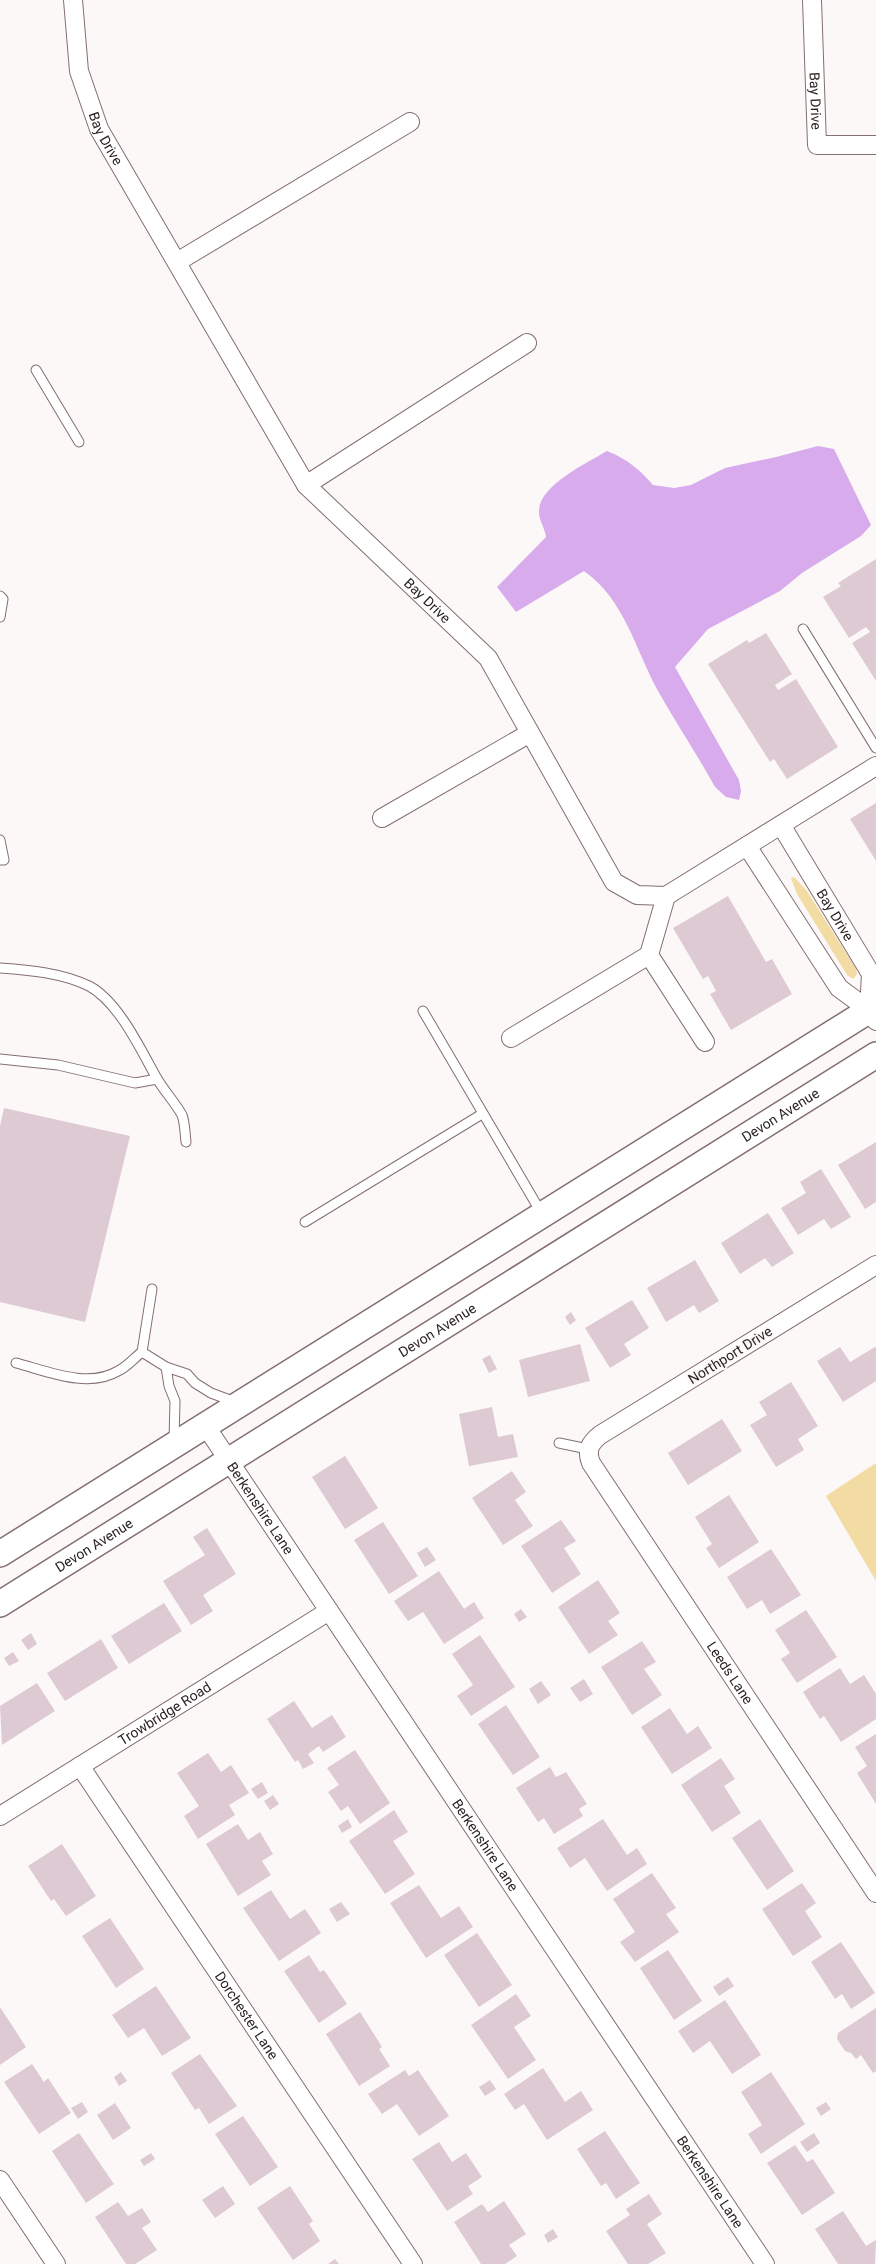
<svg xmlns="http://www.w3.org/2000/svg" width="876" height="2264" font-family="Roboto,sans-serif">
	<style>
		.green { fill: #f2dca3 }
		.water { fill: #d7abec }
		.building { fill: #decad3 }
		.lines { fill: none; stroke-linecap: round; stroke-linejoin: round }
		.service-casing { stroke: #836f6e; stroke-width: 11 }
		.minor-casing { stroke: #836f6e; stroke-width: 20 }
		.secondary-casing { stroke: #836f6e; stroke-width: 28 }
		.service { stroke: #fff; stroke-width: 9 }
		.minor { stroke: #fff; stroke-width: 18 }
		.secondary { stroke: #fff; stroke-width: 25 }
		.labels { text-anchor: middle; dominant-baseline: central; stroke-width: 4; stroke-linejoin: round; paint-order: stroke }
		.street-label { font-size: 14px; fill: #2b2323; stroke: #fdf8f8 }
	</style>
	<rect width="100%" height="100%" fill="#fdf8f8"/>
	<g class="green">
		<polygon points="794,877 807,891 856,969 857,974 853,979 847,975 797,894 791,878"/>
		<polygon points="876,1463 876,1581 826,1496"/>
	</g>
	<path class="water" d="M818 446 834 449 871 525 861 536 802 573 780 591 708 629 675 667 739 780 741 791 739 800 726 797 715 787C697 754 676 723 658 691 635 649 625 600 584 571L516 612 497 587 546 537C545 528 538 519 539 510 540 485 587 463 607 451 627 459 639 469 653 485L674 488 691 485 725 468 776 457Z"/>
	<g class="building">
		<polygon points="876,559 876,681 852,643 870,632 866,627 849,638 823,597 841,586 838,583"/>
		<polygon points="766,633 792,674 775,685 778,690 796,679 838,747 787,779 774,759 770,762 708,664 747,640 749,643"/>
		<polygon points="876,803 876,861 850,819"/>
		<polygon points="728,896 766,962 772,959 792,994 731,1030 710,994 716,991 708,976 703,979 673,928"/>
		<polygon points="4,1108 130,1136 85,1322 0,1302 0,1126"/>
		<polygon points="876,1142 876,1202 865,1209 838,1165"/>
		<polygon points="821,1169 851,1217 831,1229 824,1219 798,1235 781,1208 806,1193 800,1182"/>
		<polygon points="768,1213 794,1253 772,1267 765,1258 740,1274 721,1243"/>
		<polygon points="695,1260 719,1301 699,1313 694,1305 666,1322 647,1288"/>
		<polygon points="632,1300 649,1328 624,1344 631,1355 610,1368 585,1328"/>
		<polygon points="571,1312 576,1320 570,1325 565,1317"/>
		<polygon points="580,1344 590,1381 528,1397 519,1360"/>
		<polygon points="840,1347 850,1362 875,1347 876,1348 876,1381 843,1402 817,1361"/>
		<polygon points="490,1355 497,1369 489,1373 482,1359"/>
		<polygon points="791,1382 818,1426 798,1439 804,1450 776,1467 750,1425 767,1415 759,1402"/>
		<polygon points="492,1407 498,1437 513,1434 518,1457 469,1466 459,1414"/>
		<polygon points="722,1419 742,1451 688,1485 668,1453"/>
		<polygon points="345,1456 378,1508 345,1529 312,1477"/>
		<polygon points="512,1471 526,1492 515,1500 533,1526 503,1545 472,1498"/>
		<polygon points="729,1495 759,1542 719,1568 706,1548 712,1544 695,1517"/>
		<polygon points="561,1520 576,1541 564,1548 581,1574 552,1593 521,1546"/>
		<polygon points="383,1522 418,1576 389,1594 354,1540"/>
		<polygon points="207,1528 236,1574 203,1595 213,1611 191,1625 163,1581 205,1555 193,1537"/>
		<polygon points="427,1547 436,1560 425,1567 417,1553"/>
		<polygon points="771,1549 801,1595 770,1614 762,1600 747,1609 727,1577"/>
		<polygon points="439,1571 464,1609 474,1602 484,1618 444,1644 423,1612 408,1621 394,1601"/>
		<polygon points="598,1580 620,1613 608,1621 618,1635 589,1654 558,1607"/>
		<polygon points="164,1603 182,1631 129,1664 111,1636"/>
		<polygon points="521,1609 527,1617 519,1622 514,1614"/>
		<polygon points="806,1610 837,1657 797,1683 781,1659 790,1653 775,1630"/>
		<polygon points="31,1633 37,1644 28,1650 21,1640"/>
		<polygon points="480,1635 515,1687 471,1716 457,1696 473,1685 452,1654"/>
		<polygon points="101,1639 118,1668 65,1701 47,1673"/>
		<polygon points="642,1641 656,1662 644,1669 662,1695 632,1715 601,1667"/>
		<polygon points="13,1652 19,1661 9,1666 4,1658"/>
		<polygon points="840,1668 850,1684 864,1675 876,1694 876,1719 841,1742 824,1716 820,1719 803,1692"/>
		<polygon points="584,1679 593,1694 580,1702 570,1688"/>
		<polygon points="541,1681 551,1695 538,1704 529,1689"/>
		<polygon points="37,1683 55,1711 2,1745 0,1706"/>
		<polygon points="294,1701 312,1728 332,1715 346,1737 323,1752 319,1746 308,1754 314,1763 303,1769 298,1760 295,1762 267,1719"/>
		<polygon points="506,1705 540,1757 513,1775 478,1724"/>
		<polygon points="670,1708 687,1734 698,1726 712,1748 672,1774 641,1727"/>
		<polygon points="876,1734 876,1804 857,1773 867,1766 855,1747"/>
		<polygon points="355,1750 390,1803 360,1824 348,1806 341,1811 328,1792 339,1785 327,1768"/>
		<polygon points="208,1753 221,1772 231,1765 249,1793 229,1805 235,1815 198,1839 184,1816 199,1806 177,1773"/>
		<polygon points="721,1758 735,1779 724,1786 741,1813 712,1832 681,1785"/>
		<polygon points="550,1767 556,1777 566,1772 587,1804 579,1809 583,1816 554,1834 544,1818 538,1822 516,1788"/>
		<polygon points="262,1782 268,1793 258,1799 251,1789"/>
		<polygon points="273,1795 279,1804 270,1810 264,1801"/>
		<polygon points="394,1810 408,1832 393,1841 415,1874 385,1894 349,1841"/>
		<polygon points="348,1819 352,1827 342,1833 338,1826"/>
		<polygon points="603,1819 627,1855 637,1848 647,1864 607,1891 585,1858 570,1868 557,1848"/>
		<polygon points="760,1819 794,1871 767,1890 732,1838"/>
		<polygon points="238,1824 248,1840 260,1832 273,1854 262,1861 271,1875 238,1896 206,1844"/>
		<polygon points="62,1844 96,1896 66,1916 54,1899 51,1901 28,1866"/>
		<polygon points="652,1873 676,1908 666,1914 679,1932 635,1962 620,1942 635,1932 613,1899"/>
		<polygon points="802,1883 816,1903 805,1911 822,1937 793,1956 762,1909"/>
		<polygon points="419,1885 441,1918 459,1906 473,1927 426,1958 390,1903"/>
		<polygon points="271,1890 290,1919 305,1909 321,1933 279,1961 243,1908"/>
		<polygon points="341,1902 350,1914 337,1922 329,1909"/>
		<polygon points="110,1918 144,1969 116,1988 82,1936"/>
		<polygon points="477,1933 512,1985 479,2007 444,1955"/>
		<polygon points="841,1942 875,1993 851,2009 842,1994 835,1999 811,1962"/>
		<polygon points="668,1950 702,2001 674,2020 640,1968"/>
		<polygon points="309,1955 320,1972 324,1970 347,2004 319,2023 284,1971"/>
		<polygon points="728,1977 734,1986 719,1996 713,1987"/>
		<polygon points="156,1986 191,2038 162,2056 144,2028 128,2038 112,2015"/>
		<polygon points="516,1994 531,2016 514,2027 536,2060 508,2079 471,2025"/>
		<polygon points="725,2000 761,2055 732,2074 710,2041 693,2053 678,2031"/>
		<polygon points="0,2007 26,2047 0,2065"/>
		<polygon points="876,2008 876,2071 873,2073 861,2055 856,2059 851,2053 845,2051 837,2039 838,2033"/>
		<polygon points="360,2012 382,2047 379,2049 390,2066 359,2086 326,2034"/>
		<polygon points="200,2054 237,2106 209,2124 199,2108 195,2110 171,2073"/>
		<polygon points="32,2064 44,2082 48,2078 71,2113 39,2134 4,2082"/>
		<polygon points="543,2068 565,2102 581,2091 593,2110 547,2140 524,2104 515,2110 504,2094"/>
		<polygon points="405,2070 409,2076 418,2070 449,2116 419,2136 397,2104 382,2114 368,2094"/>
		<polygon points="121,2072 127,2081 119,2086 114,2077"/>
		<polygon points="771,2072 805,2124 761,2154 748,2134 762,2125 741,2092"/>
		<polygon points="490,2080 496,2089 485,2096 479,2087"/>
		<polygon points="82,2102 88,2112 78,2119 71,2108"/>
		<polygon points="826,2102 831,2109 821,2116 816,2108"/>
		<polygon points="115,2103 131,2128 113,2140 97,2115"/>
		<polygon points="243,2116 278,2167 250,2186 215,2134"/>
		<polygon points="605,2131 640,2183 616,2199 606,2183 601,2186 577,2149"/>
		<polygon points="79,2133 114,2184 86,2203 52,2151"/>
		<polygon points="814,2133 820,2143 807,2152 800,2142"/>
		<polygon points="439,2142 452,2162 466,2153 482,2177 468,2186 473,2194 447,2211 412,2159"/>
		<polygon points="795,2145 807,2162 813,2159 835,2193 802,2215 767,2163"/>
		<polygon points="151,2153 155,2159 144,2166 140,2160"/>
		<polygon points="223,2186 235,2204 215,2218 202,2200"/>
		<polygon points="290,2186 313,2221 309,2224 320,2241 293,2260 257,2208"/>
		<polygon points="649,2194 662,2214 647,2224 666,2253 648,2264 628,2264 606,2231 630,2215 626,2209"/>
		<polygon points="504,2201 526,2234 509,2245 517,2256 505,2264 481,2264 454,2222 482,2204 488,2212"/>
		<polygon points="118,2202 128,2216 142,2208 151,2222 142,2228 157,2250 135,2264 126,2264 95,2217"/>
		<polygon points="843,2211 866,2246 876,2240 875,2264 838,2264 815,2229"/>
		<polygon points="553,2229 558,2237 548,2243 544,2235"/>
		<polygon points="335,2259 339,2264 328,2264"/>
	</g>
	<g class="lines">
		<defs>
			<g id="service">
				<polyline points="36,370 79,442"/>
				<polyline points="0,596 3,599 0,617"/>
				<polyline points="803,629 876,748"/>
				<polyline points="0,840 4,860 0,860"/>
				<path d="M0 968C30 970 62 973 89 986 118 1001 141 1050 156 1077 164 1091 175 1102 182 1115 185 1123 185 1134 186 1142"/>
				<polyline points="423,1011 542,1214"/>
				<polyline points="0,1059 58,1065 135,1083 157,1079"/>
				<polyline points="305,1222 482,1114"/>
				<polyline points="142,1352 166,1367 187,1374 195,1383 211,1393 235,1402"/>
				<path d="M16 1363C47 1371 88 1389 118 1371 127 1367 134 1358 142 1352L152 1289"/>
				<polyline points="166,1367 169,1386 175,1401 174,1440"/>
				<polyline points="559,1443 588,1449"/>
			</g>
			<g id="minor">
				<path id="s1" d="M73 0 79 71 99 129 306 485 488 658 614 882 637 895 666 896 876 766"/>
				<path id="s2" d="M812 0 817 145H876"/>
				<polyline points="177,262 410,122"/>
				<polyline points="306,485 527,343"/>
				<polyline points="382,818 530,733"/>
				<path id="s3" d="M781 825 871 974 869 1010"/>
				<polyline points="747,846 839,988 869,1010 876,1021"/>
				<polyline points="666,896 649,955 705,1042"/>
				<polyline points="511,1038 649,955"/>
				<path id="s4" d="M876 1265 600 1435C590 1443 586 1450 591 1463L876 1893"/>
				<path id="s5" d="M205 1425 765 2264"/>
				<path id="s6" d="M80 1766 413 2264"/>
				<path id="s7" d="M0 1816 329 1611"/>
				<polyline points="0,2180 56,2264"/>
			</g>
			<g id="secondary">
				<polyline points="0,1554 876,1006"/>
				<path id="s8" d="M0 1604 876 1055"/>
			</g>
		</defs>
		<use href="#service" class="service-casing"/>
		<use href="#minor" class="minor-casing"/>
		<use href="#secondary" class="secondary-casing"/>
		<use href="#service" class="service"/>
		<use href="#minor" class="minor"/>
		<use href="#secondary" class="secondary"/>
	</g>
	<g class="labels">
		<g class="street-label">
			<text stroke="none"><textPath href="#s2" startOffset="101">Bay Drive</textPath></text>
			<text stroke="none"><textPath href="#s1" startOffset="144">Bay Drive</textPath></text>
			<text stroke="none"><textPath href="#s1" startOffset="712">Bay Drive</textPath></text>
			<text stroke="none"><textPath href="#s3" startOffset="105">Bay Drive</textPath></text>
			<text stroke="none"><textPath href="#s8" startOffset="921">Devon Avenue</textPath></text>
			<text stroke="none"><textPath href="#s8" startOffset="516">Devon Avenue</textPath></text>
			<text transform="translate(730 1355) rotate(-32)">Northport Drive</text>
			<text stroke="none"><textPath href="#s5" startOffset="100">Berkenshire Lane</textPath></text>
			<text stroke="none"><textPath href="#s8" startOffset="111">Devon Avenue</textPath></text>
			<text stroke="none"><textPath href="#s4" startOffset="608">Leeds Lane</textPath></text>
			<text stroke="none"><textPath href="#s7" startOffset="194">Trowbridge Road</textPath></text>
			<text stroke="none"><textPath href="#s5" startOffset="505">Berkenshire Lane</textPath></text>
			<text stroke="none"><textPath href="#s6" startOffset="300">Dorchester Lane</textPath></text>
			<text stroke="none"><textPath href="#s5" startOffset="910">Berkenshire Lane</textPath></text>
		</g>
	</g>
</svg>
